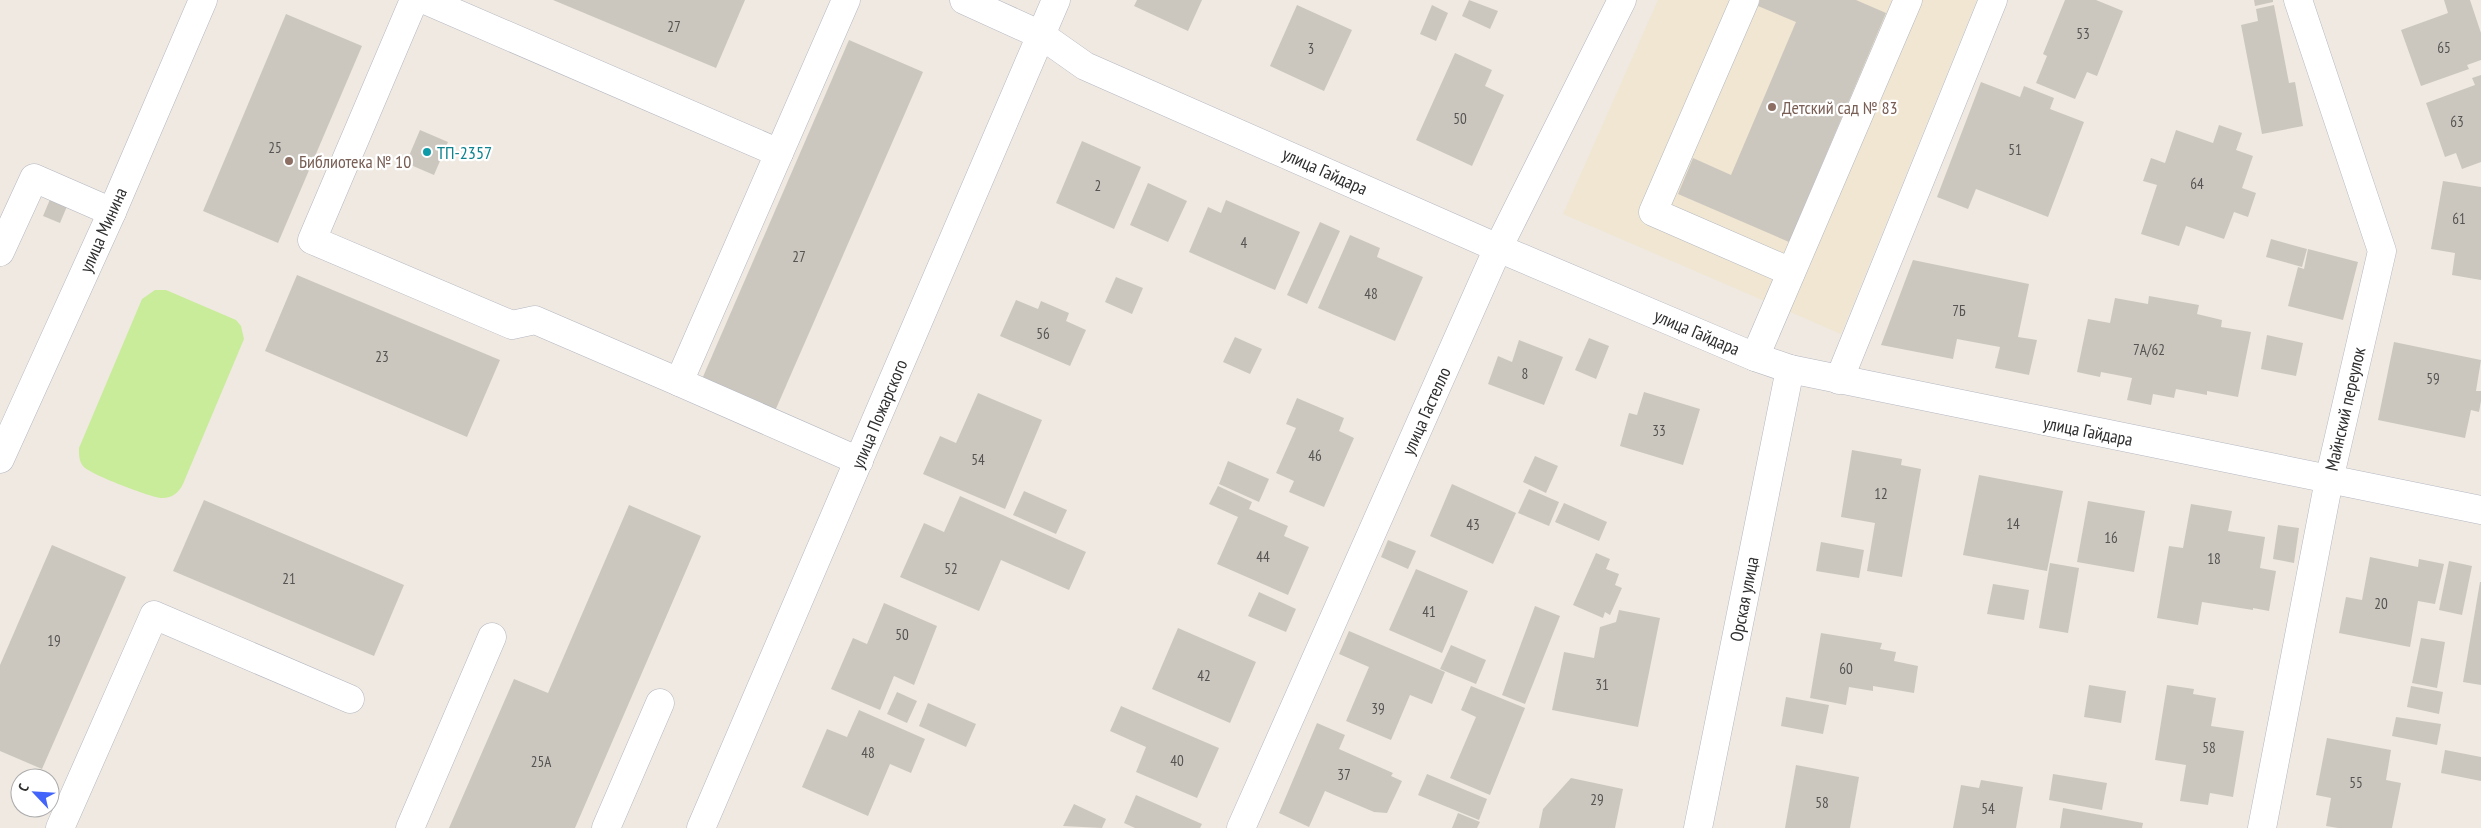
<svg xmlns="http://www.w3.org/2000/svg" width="2481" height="828" font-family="'PT Sans Narrow',sans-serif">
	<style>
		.education { fill: #f0e6d1 }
		.pitch { fill: #c9ec9a }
		.building { fill: #cbc7bf }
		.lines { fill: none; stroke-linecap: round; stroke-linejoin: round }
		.minor-casing { stroke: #b4b7c1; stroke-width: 29 }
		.minor { stroke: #fff; stroke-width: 28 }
		.education-dot { fill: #8d6e63; stroke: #fff; stroke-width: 2 }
		.culture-dot { fill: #0f9aa8; stroke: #fff; stroke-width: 2 }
		.labels { text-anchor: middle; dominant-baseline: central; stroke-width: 4.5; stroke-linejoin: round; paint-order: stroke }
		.number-label { font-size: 15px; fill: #555452 }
		.education-label { font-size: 18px; fill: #785e54; stroke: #fff; text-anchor: start }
		.culture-label { font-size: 18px; fill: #0d838f; stroke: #fff; text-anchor: start }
		.street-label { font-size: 18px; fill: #2e2e2e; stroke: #fff }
	</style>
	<rect width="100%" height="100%" fill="#efe9e1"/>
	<polygon class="education" points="1658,0 1977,0 1841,334 1563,214"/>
	<path class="pitch" d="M155 290H166L236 320 241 326 244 339 183 484C179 492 173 498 162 498 152 498 89 474 83 466 79 461 79 455 79 448L142 299Z"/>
	<g class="building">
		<polygon points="553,0 745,0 716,68"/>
		<polygon points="1137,0 1202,0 1188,31 1134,6"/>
		<polygon points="1469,0 1498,11 1490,29 1462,16"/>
		<polygon points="1760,0 1856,0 1886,13 1789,242 1678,194 1693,158 1731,175 1796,22 1758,6"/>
		<polygon points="2065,0 2096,0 2123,11 2097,76 2087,72 2075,99 2036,83 2047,56 2043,54"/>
		<polygon points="2254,0 2273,0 2273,2 2255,6"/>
		<polygon points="2444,0 2470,0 2481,33 2481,60 2467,65 2469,69 2421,86 2401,30 2448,13"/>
		<polygon points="1297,5 1352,30 1324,91 1270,66"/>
		<polygon points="1432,5 1448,13 1436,41 1420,34"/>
		<polygon points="2274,5 2289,83 2295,82 2303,126 2262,134 2241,25 2258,21 2256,9"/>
		<polygon points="286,14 362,46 278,243 203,211"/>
		<polygon points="849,40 923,72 775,411 702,379"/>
		<polygon points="1455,53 1492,70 1485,86 1504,95 1472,166 1416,140"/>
		<polygon points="2481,75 2481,162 2462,169 2456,153 2445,157 2426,103 2475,85 2472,78"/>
		<polygon points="1981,82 2020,97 2024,86 2054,98 2050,109 2084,122 2048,217 1976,189 1968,209 1937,197"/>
		<polygon points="2219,125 2242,133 2236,150 2253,156 2242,188 2256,193 2248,217 2234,212 2224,239 2186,226 2179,246 2141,234 2157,185 2143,181 2151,158 2165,163 2176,130 2213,143"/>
		<polygon points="420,130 448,142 434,175 406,163"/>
		<polygon points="1082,141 1141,167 1114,229 1056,203"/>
		<polygon points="2443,181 2481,187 2481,280 2452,275 2455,253 2431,249"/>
		<polygon points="1148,183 1187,201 1168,242 1130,225"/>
		<polygon points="51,197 68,204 60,223 43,216"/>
		<polygon points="1226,200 1300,232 1275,290 1189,252 1208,207 1221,213"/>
		<polygon points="1320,222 1340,231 1307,304 1287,295"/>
		<polygon points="1350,235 1380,248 1377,257 1423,277 1395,341 1318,308"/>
		<polygon points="2271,239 2307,249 2302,267 2266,257"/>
		<polygon points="2308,249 2358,262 2343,320 2288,306 2298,267 2304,269"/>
		<polygon points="1913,260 2029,284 2018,337 2037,340 2029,375 1995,368 2000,347 1957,339 1953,359 1881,345"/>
		<polygon points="297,275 500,360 467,437 265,351"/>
		<polygon points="1116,277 1143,288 1132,314 1105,302"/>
		<polygon points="2149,296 2199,305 2197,314 2222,320 2221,327 2251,332 2238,397 2207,391 2207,395 2176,389 2174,398 2153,394 2151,405 2127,400 2132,378 2101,372 2100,377 2077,372 2088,319 2110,323 2115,298 2148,304"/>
		<polygon points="1016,300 1038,309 1041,301 1069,313 1066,321 1086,330 1070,366 1000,336"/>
		<polygon points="2267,335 2303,343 2296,376 2261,369"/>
		<polygon points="1235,337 1262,349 1250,374 1223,362"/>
		<polygon points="1589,338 1609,346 1596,379 1575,370"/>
		<polygon points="1519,340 1563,357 1544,405 1488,384 1498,356 1512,362"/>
		<polygon points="2394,342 2481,360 2476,391 2481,391 2481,401 2479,412 2471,410 2465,438 2378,420"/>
		<polygon points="1644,392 1700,409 1683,465 1620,446 1629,413 1637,415"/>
		<polygon points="978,393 1042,420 1005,509 923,474 940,436 956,443"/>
		<polygon points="1297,398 1344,418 1339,431 1354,438 1324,507 1289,492 1294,481 1276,473 1296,428 1286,424"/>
		<polygon points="1852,450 1902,459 1901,465 1921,469 1902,577 1867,571 1875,523 1841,517"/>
		<polygon points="1535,456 1558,466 1546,493 1523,482"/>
		<polygon points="1228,461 1269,479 1259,502 1219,484"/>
		<polygon points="1979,475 2063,491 2047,571 1963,555"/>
		<polygon points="1452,484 1516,513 1493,564 1430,536"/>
		<polygon points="1218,486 1252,502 1249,509 1288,526 1284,536 1309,547 1288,595 1217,564 1238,517 1209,504"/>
		<polygon points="1529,489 1559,502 1549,526 1518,513"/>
		<polygon points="1024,491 1067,510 1056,534 1013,515"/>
		<polygon points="960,496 1086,552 1069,590 1001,560 979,611 900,577 924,523 944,532"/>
		<polygon points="204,500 404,585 374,656 173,571"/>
		<polygon points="2088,501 2145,511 2134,572 2077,562"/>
		<polygon points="1564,503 1607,522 1599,541 1555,522"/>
		<polygon points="2191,504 2232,511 2228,531 2265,537 2260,568 2276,571 2269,611 2253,608 2253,610 2202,602 2198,625 2157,618 2169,546 2183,548"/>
		<polygon points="629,505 701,536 575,828 449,828 514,679 548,693"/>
		<polygon points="2278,525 2299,528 2294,563 2273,559"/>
		<polygon points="1388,540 1416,551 1408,569 1381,557"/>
		<polygon points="1821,542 1864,550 1859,578 1816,571"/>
		<polygon points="52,545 126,577 42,769 0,751 0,665"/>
		<polygon points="1596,553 1610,559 1606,569 1619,574 1615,585 1622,588 1610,615 1605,612 1603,618 1573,605"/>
		<polygon points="2370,557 2418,567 2419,559 2444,564 2435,604 2418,601 2410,647 2339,633 2346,597 2362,600"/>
		<polygon points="2449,561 2472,566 2462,615 2439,610"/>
		<polygon points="2050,563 2079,568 2068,633 2039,628"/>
		<polygon points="1416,569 1468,591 1442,653 1389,630"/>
		<polygon points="2480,582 2481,582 2481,685 2463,682"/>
		<polygon points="1993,584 2029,590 2024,620 1987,614"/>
		<polygon points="1259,592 1296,609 1286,632 1248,616"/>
		<polygon points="884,603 937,626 914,685 894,676 880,710 831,689 853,638 867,644"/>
		<polygon points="1535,606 1560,616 1525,704 1502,695"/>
		<polygon points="1619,610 1660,618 1638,727 1552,710 1564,652 1594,658 1600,627 1616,622"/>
		<polygon points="1178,628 1256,662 1230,723 1152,689"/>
		<polygon points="1349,631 1445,672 1432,704 1410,695 1391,740 1346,721 1369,667 1339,654"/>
		<polygon points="1821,633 1882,643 1880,649 1896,652 1894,661 1918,666 1914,693 1873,686 1873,691 1849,687 1846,705 1810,698"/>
		<polygon points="2421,638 2445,642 2437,688 2412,683"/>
		<polygon points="1451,645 1486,660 1476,684 1440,669"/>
		<polygon points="2089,685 2126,691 2121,723 2084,717"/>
		<polygon points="2167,685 2194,689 2193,694 2216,698 2211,726 2244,731 2233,797 2210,793 2208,805 2180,801 2186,765 2155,760"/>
		<polygon points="1471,686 1525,708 1490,795 1450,778 1476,717 1461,710"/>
		<polygon points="2411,686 2443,692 2439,714 2407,707"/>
		<polygon points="897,692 917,701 907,723 887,714"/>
		<polygon points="1786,697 1829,705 1823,734 1781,726"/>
		<polygon points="928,703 976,724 966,747 919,726"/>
		<polygon points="1121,706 1219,748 1197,798 1136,772 1146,747 1110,731"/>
		<polygon points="859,710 925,739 911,773 890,764 868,816 802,787 827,729 847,737"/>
		<polygon points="2396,717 2441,724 2437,745 2392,736"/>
		<polygon points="1317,723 1345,735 1339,749 1393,773 1391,776 1402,781 1387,813 1374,812 1325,791 1309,827 1279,813"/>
		<polygon points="2327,738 2391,750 2386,780 2401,783 2392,828 2338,828 2326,826 2331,798 2316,795"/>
		<polygon points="2445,750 2481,757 2481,781 2441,773"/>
		<polygon points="1796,765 1859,777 1850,828 1785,828"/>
		<polygon points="1427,774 1487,799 1479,820 1418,795"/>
		<polygon points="2053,774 2107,783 2102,810 2049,800"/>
		<polygon points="1571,778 1623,789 1615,828 1539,828 1543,809"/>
		<polygon points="1981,780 2023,787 2016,828 1953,828 1961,785 1979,788"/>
		<polygon points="1136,795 1202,824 1200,828 1135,828 1124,823"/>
		<polygon points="1074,804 1106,819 1102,828 1063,826"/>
		<polygon points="2063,808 2143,823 2142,828 2060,828"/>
		<polygon points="1458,813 1480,822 1477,828 1452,828"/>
	</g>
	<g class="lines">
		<defs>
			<g id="minor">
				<polyline points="414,0 312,240 512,325 535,320 679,382"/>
				<polyline points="425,0 779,153"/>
				<polyline points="846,0 679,382 859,461"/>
				<polyline points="964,0 1041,35 1085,66 1498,248 1755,357 1790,369 2481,510"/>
				<polyline points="1745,0 1653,212 1791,272"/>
				<polyline points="0,252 34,178 112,212"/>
				<polyline points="1755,357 1908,0"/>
				<polyline points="1839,380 1993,0"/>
				<polyline points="0,459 112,212 203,0"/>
				<polyline points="60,828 154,615 350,699"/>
				<polyline points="410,828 492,637"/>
				<polyline points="606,828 660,703"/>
				<polyline points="701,828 1056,0"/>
				<polyline points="1241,828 1498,248 1622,0"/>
				<polyline points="1698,828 1790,369"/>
				<polyline points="2262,828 2329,480 2382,251 2298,0"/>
			</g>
		</defs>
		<use href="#minor" class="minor-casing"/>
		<use href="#minor" class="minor"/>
	</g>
	<g class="education-dot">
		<circle cx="1772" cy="107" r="5"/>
		<circle cx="289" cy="161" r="5"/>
	</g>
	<circle class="culture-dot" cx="427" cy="152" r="5"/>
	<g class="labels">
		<g class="number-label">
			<text x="674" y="26">27</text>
			<text x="2083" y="33">53</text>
			<text x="2444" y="47">65</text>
			<text x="1311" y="48">3</text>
			<text x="1460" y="118">50</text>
			<text x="2457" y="121">63</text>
			<text x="275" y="147">25</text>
			<text x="2015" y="149">51</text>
			<text x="2197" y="183">64</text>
			<text x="1098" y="185">2</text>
			<text x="2459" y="218">61</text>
			<text x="1244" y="242">4</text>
			<text x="799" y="256">27</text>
			<text x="1371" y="293">48</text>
			<text x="1959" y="310">7Б</text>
			<text x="1043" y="333">56</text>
			<text x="2149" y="349">7А/62</text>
			<text x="382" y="356">23</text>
			<text x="1525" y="373">8</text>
			<text x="2433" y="378">59</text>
			<text x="1659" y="430">33</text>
			<text x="1315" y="455">46</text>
			<text x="978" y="459">54</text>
			<text x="1881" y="493">12</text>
			<text x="2013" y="523">14</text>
			<text x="1473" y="524">43</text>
			<text x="2111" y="537">16</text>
			<text x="1263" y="556">44</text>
			<text x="2214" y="558">18</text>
			<text x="951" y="568">52</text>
			<text x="289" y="578">21</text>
			<text x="2381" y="603">20</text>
			<text x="1429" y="611">41</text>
			<text x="902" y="634">50</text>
			<text x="54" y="640">19</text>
			<text x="1846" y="668">60</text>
			<text x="1204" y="675">42</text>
			<text x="1602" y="684">31</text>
			<text x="1378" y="708">39</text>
			<text x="2209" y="747">58</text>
			<text x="868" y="752">48</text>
			<text x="1177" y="760">40</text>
			<text x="541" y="761">25А</text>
			<text x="1344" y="774">37</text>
			<text x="2356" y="782">55</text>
			<text x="1597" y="799">29</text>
			<text x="1822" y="802">58</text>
			<text x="1988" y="808">54</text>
		</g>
		<g class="education-label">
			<text x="1782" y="107">Детский сад № 83</text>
			<text x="299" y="161">Библиотека № 10</text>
		</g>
		<g class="culture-label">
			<text x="437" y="152">ТП-2357</text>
		</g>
		<g class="street-label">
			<text transform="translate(1325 171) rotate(24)">улица Гайдара</text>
			<text transform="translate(103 230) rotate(-66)">улица Минина</text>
			<text transform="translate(1697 332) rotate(23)">улица Гайдара</text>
			<text transform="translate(2345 409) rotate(-77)">Майнский переулок</text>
			<text transform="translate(1426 411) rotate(-66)">улица Гастелло</text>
			<text transform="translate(879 414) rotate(-67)">улица Пожарского</text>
			<text transform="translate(2088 431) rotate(11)">улица Гайдара</text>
			<text transform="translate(1744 599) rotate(-79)">Орская улица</text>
		</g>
	</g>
	<g transform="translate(35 793) rotate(295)"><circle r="24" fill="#ffffff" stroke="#ababab"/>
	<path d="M0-4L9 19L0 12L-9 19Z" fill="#4264fb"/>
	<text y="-8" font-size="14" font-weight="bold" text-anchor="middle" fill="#2e2e2e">С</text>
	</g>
</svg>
